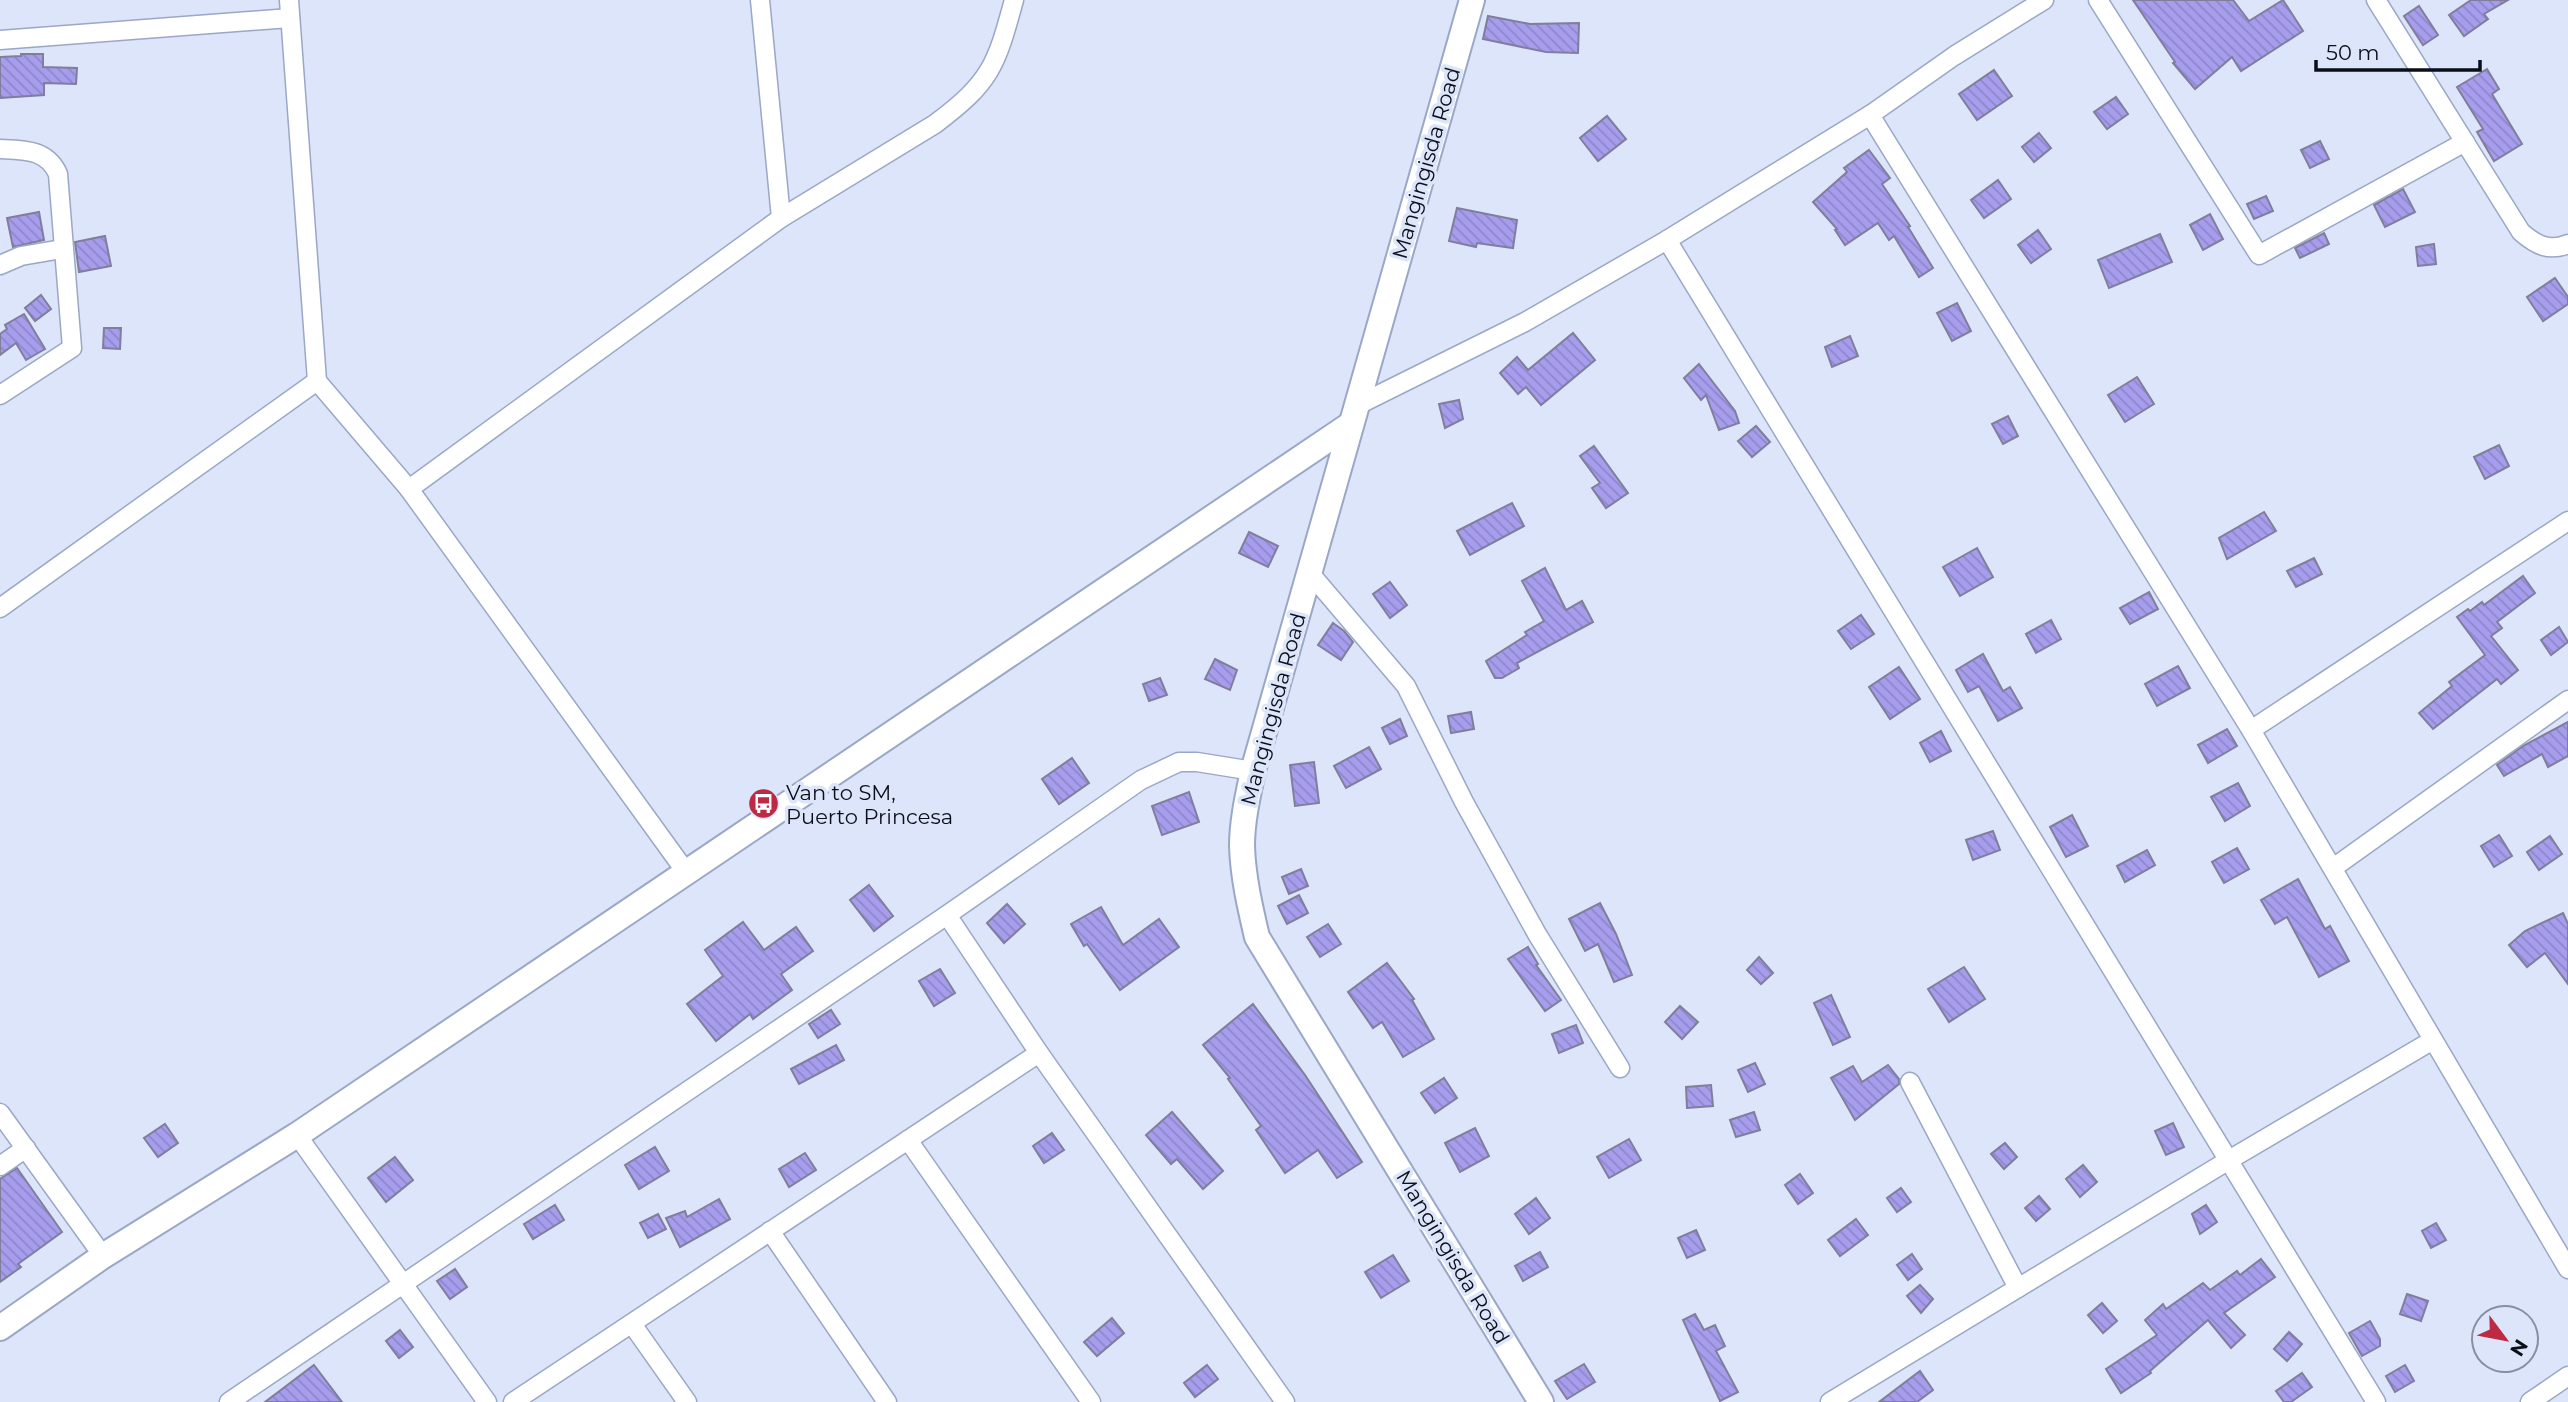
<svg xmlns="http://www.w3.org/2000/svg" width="2568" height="1402" font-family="Montserrat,sans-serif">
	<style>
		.building { fill: url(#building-back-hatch); stroke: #807d9d; stroke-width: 2 }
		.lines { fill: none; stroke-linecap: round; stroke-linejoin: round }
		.street-casing { stroke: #9aa7c7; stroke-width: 21 }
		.secondary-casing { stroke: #9aa7c7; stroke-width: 28 }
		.street { stroke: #fff; stroke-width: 18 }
		.secondary { stroke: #fff; stroke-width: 24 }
		.labels { text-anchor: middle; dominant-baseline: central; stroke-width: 7; stroke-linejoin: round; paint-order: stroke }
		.street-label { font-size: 21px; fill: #0b0f1a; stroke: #dce5f9 }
		.poi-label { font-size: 21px; fill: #0b0f1a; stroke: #dce5f9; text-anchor: start }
	</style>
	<defs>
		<pattern id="building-back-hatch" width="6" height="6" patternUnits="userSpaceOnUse" patternTransform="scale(1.75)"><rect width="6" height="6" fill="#a79ded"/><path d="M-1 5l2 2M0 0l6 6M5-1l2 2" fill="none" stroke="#8e86cb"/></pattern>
	</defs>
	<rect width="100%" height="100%" fill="#dce5f9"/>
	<g class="building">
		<polygon points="2133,0 2233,0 2249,21 2283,0 2303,31 2241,71 2232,57 2195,89 2173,63 2175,62"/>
		<polygon points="2471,0 2508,0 2484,14 2488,19 2464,36 2449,15"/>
		<polygon points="2419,6 2438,35 2423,45 2404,16"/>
		<polygon points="1488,16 1530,24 1579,23 1578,53 1546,52 1483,39"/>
		<polygon points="21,54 43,54 43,67 77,68 76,84 44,83 44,95 0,98 0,57 21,56"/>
		<polygon points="2487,69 2499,89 2492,94 2522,144 2494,161 2477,132 2483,129 2457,87"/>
		<polygon points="1994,70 2012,96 1977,120 1959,94"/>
		<polygon points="2116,97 2128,114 2107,129 2094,112"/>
		<polygon points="1607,116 1626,139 1598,161 1580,138"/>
		<polygon points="2039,133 2051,148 2034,162 2022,147"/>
		<polygon points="2320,141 2329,159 2310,168 2301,150"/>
		<polygon points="1869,150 1890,178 1882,184 1910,226 1908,227 1933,268 1919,277 1894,236 1889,240 1878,223 1845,245 1835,230 1837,229 1813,202 1847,172 1844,168"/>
		<polygon points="1998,180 2011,199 1984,218 1971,200"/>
		<polygon points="2403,189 2415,212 2385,227 2374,205"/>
		<polygon points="2266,196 2273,211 2254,219 2247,204"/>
		<polygon points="1457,208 1517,220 1513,248 1477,243 1476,247 1449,241"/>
		<polygon points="39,212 44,240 13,247 7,218"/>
		<polygon points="2210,214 2223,239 2203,250 2190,225"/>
		<polygon points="2038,230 2051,249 2031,263 2018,245"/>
		<polygon points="2324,233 2329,244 2300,258 2295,248"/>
		<polygon points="2160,234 2172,262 2109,288 2098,260"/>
		<polygon points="105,236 111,266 79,272 75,242"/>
		<polygon points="2434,244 2436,264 2418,266 2416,247"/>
		<polygon points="2555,278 2568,297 2568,304 2543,321 2527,297"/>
		<polygon points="41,295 51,309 35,321 25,308"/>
		<polygon points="1957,303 1971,331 1952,341 1937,313"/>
		<polygon points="24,314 45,349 26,360 16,343 0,355 0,334 7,329 5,325"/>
		<polygon points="104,328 121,328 120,349 103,348"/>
		<polygon points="1573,333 1595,360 1541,405 1526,387 1518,394 1500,373 1517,357 1528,370"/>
		<polygon points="1850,336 1858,356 1832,367 1825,347"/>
		<polygon points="1699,364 1735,411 1739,423 1719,430 1706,395 1701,400 1684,378"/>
		<polygon points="2137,377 2154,404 2125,422 2108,395"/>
		<polygon points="1459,400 1463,419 1445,428 1439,404"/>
		<polygon points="2008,416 2018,436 2003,444 1992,424"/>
		<polygon points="1756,426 1770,442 1752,457 1738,441"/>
		<polygon points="2499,445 2509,466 2485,479 2474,457"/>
		<polygon points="1594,446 1628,493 1606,508 1592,488 1600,483 1580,456"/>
		<polygon points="1512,503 1524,526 1470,555 1457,531"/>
		<polygon points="2264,512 2276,531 2227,559 2219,538"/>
		<polygon points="1249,532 1278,546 1268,567 1239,553"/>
		<polygon points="1977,548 1993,577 1960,596 1943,567"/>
		<polygon points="2314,558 2322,574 2296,587 2287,571"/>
		<polygon points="1545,568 1566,610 1582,601 1593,622 1517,663 1519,668 1502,678 1495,678 1486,661 1527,635 1525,632 1544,621 1522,581"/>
		<polygon points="2523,576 2535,593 2497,622 2502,628 2491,636 2518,670 2501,684 2497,679 2433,729 2419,713 2452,686 2449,682 2485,655 2457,617 2468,609 2470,611 2482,602 2484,605"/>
		<polygon points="1390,582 1407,605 1390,618 1373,594"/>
		<polygon points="2149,592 2158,609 2130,624 2120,608"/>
		<polygon points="1861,615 1874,634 1851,649 1838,631"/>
		<polygon points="2051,620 2061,639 2036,653 2026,634"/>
		<polygon points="1333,623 1344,631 1353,642 1341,660 1318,645"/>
		<polygon points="2559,627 2568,642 2551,655 2541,640"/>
		<polygon points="1983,654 2003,691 2010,687 2022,708 1998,721 1979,686 1968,692 1956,670"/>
		<polygon points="1215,659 1237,670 1230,690 1205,679"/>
		<polygon points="2178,666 2190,688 2157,706 2145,684"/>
		<polygon points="1899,667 1920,699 1890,719 1869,687"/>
		<polygon points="1160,678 1167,695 1149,701 1143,684"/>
		<polygon points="1471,712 1474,729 1451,733 1448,716"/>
		<polygon points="1400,719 1407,736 1390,744 1382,728"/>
		<polygon points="2568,722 2568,756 2548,767 2542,754 2504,776 2497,765 2523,746"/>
		<polygon points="2227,729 2237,746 2208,763 2198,745"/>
		<polygon points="1941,731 1951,751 1930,762 1920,743"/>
		<polygon points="1369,747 1381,769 1346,788 1334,766"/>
		<polygon points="1072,758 1089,783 1059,804 1042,779"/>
		<polygon points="1314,762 1319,803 1295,806 1290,765"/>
		<polygon points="2238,783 2250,806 2225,821 2211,797"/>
		<polygon points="1189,792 1199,822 1162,835 1152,806"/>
		<polygon points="2072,815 2088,846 2066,857 2050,827"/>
		<polygon points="1993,831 2000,850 1973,860 1966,840"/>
		<polygon points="2499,835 2512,856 2494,867 2481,846"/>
		<polygon points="2550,836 2562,854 2539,870 2527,852"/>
		<polygon points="2237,848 2249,869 2224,883 2212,862"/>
		<polygon points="2147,850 2155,865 2125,882 2117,866"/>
		<polygon points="1301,869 1308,886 1289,894 1282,877"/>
		<polygon points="2298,879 2325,929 2330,926 2349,961 2319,977 2287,917 2275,924 2261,900"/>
		<polygon points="869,885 893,916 874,931 850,900"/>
		<polygon points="1299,895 1308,913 1287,924 1278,906"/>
		<polygon points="1600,903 1616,934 1632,975 1614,982 1598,944 1585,951 1569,919"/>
		<polygon points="1007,904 1025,924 1004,943 987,923"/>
		<polygon points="1101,907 1123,945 1159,919 1179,947 1120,990 1087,944 1084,946 1071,924"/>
		<polygon points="2563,913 2568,924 2568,984 2545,953 2527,967 2509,945 2525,931"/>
		<polygon points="743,922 764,950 796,927 813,951 781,974 792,990 753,1019 750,1014 716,1041 687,1004 723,976 705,950"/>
		<polygon points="1328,924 1341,944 1320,957 1307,937"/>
		<polygon points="1528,947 1538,964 1536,965 1561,1000 1545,1011 1508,959"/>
		<polygon points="1759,957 1773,973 1761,984 1747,970"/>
		<polygon points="1387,963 1414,999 1412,1000 1434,1039 1403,1057 1382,1022 1373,1028 1348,992"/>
		<polygon points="1964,967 1985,999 1949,1022 1928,989"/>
		<polygon points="940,969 955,993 934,1006 919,981"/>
		<polygon points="1831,995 1850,1037 1833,1045 1814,1003"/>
		<polygon points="1253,1004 1305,1075 1362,1162 1337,1178 1318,1150 1285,1173 1256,1130 1261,1126 1228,1079 1230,1078 1203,1045"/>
		<polygon points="1680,1006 1698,1022 1682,1039 1665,1022"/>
		<polygon points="831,1010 840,1024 818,1038 809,1024"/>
		<polygon points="1576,1025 1583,1043 1559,1053 1552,1034"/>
		<polygon points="836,1045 844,1060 799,1084 791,1069"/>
		<polygon points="1755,1063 1765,1084 1748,1092 1738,1070"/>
		<polygon points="1888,1065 1899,1079 1899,1084 1855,1120 1831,1078 1853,1066 1862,1082"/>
		<polygon points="1444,1078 1457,1098 1435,1113 1421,1093"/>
		<polygon points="1711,1085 1713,1106 1687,1108 1686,1087"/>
		<polygon points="1172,1112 1223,1171 1203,1189 1177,1159 1171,1164 1146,1135"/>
		<polygon points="1754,1112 1760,1130 1736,1137 1730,1120"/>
		<polygon points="2173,1123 2184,1147 2166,1155 2155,1131"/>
		<polygon points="165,1124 178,1143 158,1157 144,1138"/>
		<polygon points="1475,1128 1489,1156 1460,1172 1445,1143"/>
		<polygon points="1052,1133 1064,1150 1044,1163 1033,1146"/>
		<polygon points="1629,1139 1641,1160 1609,1178 1597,1157"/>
		<polygon points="2005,1143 2017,1157 2004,1169 1991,1154"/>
		<polygon points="655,1147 669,1171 639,1189 625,1165"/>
		<polygon points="805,1153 816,1170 789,1187 779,1169"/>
		<polygon points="395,1157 413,1180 386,1202 368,1178"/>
		<polygon points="2083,1165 2097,1182 2080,1197 2066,1179"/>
		<polygon points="17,1168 62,1232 18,1264 21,1267 0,1282 0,1179"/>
		<polygon points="1800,1174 1813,1193 1798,1204 1785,1185"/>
		<polygon points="1901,1188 1911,1202 1897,1212 1887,1198"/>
		<polygon points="2039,1196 2050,1209 2036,1221 2025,1208"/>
		<polygon points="1536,1198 1550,1218 1529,1234 1515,1214"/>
		<polygon points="719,1199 730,1219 680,1247 666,1218 685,1211 687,1217"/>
		<polygon points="555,1205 564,1220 533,1239 524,1224"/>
		<polygon points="2206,1205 2217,1222 2200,1234 2192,1214"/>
		<polygon points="658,1214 666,1229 648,1238 640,1223"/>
		<polygon points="1856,1219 1868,1235 1840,1256 1828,1240"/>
		<polygon points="2436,1223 2446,1240 2431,1248 2422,1231"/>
		<polygon points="1696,1230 1705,1250 1687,1258 1678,1238"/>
		<polygon points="1540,1252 1548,1267 1523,1281 1515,1266"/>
		<polygon points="1912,1254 1922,1269 1908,1280 1897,1265"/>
		<polygon points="1393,1255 1409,1281 1381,1298 1365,1272"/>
		<polygon points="2261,1259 2275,1277 2224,1313 2245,1335 2231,1348 2208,1320 2150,1371 2151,1373 2121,1393 2106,1369 2157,1335 2145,1320 2163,1304 2166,1309 2203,1283 2210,1290 2237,1271 2240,1275"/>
		<polygon points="455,1269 467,1287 450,1299 437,1281"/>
		<polygon points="1920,1285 1933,1299 1921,1313 1907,1296"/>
		<polygon points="2407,1294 2428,1301 2421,1321 2400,1314"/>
		<polygon points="2102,1303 2117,1321 2103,1333 2088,1315"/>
		<polygon points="1695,1314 1704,1330 1715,1325 1725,1346 1716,1351 1738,1392 1720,1401 1683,1320"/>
		<polygon points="1112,1318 1124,1333 1097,1356 1084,1342"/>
		<polygon points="2370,1321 2380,1339 2380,1346 2362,1356 2349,1333"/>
		<polygon points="400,1330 413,1347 399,1358 386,1341"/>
		<polygon points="2289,1332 2302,1344 2287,1361 2274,1349"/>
		<polygon points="1584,1364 1595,1382 1567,1399 1555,1381"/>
		<polygon points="314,1365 342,1402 265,1402"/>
		<polygon points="1207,1365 1218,1379 1195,1397 1184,1383"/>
		<polygon points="2405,1365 2414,1381 2395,1392 2386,1376"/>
		<polygon points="1920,1371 1933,1390 1917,1402 1879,1402"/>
		<polygon points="2302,1373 2312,1387 2291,1402 2284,1402 2276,1391"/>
	</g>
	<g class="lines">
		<defs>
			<g id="street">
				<polyline points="289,0 317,381 409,489 686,872"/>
				<polyline points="760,0 781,218"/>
				<polyline points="2098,0 2259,255 2465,142"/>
				<path d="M2376 0 2521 232C2536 245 2549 252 2568 244"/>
				<polyline points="0,40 290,18"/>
				<polyline points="1870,115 2251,730 2568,1269"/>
				<path d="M0 149C24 150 47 149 58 174L72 348 0 395"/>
				<polyline points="1667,240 2376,1402"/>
				<polyline points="0,265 21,256 62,249"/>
				<polyline points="1356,406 1525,322 1667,240 1870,115 1954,56 2044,0"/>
				<path d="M409 489 781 218 935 124C991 82 996 66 1014 0"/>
				<polyline points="1309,572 1406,686 1464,802 1537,934 1620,1068"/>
				<polyline points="0,608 317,381"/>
				<polyline points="2251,730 2568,521"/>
				<polyline points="2333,868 2568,700"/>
				<polyline points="947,915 1039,1053 1285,1402"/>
				<polyline points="1910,1082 2018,1288"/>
				<polyline points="0,1113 103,1256"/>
				<polyline points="297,1135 487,1402"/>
				<polyline points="908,1140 1091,1402"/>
				<polyline points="0,1166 26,1148"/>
				<polyline points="770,1231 887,1402"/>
				<polyline points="632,1324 687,1402"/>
				<polyline points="229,1402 947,915 1141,780 1179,762 1197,762 1253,771"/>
				<polyline points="513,1402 1039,1053"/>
				<polyline points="1830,1402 2229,1160 2433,1040"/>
				<polyline points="2530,1402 2568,1376"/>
			</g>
			<g id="secondary">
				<path d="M1472 0 1253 771C1248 795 1242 821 1242 846 1243 877 1250 907 1257 937L1541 1402"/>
				<polyline points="0,1328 103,1256 297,1135 1351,424"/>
			</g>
		</defs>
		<use href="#street" class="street-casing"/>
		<use href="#secondary" class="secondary-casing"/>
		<use href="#street" class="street"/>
		<use href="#secondary" class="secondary"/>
	</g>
	<defs>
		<symbol id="bus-disc" viewBox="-11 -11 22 22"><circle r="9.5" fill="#bc2b43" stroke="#dce5f9"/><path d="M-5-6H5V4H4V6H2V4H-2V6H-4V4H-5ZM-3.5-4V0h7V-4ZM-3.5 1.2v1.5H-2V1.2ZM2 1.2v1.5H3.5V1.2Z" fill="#fff"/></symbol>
	</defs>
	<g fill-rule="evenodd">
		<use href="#bus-disc" x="746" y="786" width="35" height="35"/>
	</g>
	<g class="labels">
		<g class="street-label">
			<text transform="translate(1426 163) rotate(-74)">Mangingisda Road</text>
			<text transform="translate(1273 709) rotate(-75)">Mangingisda Road</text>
			<text transform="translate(1453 1257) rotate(59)">Mangingisda Road</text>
		</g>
		<g class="poi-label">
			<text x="786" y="792">Van to SM,<tspan x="786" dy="24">Puerto Princesa</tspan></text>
		</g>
	</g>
	<g transform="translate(2505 1339) rotate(122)"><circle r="33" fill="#dce5f9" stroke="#888fa0" stroke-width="2"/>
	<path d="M0-5L12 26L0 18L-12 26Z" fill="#bc2b43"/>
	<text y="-10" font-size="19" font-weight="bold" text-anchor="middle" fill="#0b0f1a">N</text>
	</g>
	<path d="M2316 60v10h164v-10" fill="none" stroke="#0b0f1a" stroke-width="3.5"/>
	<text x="2326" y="60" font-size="21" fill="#0b0f1a" stroke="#dce5f9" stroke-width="5" paint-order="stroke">50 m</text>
</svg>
